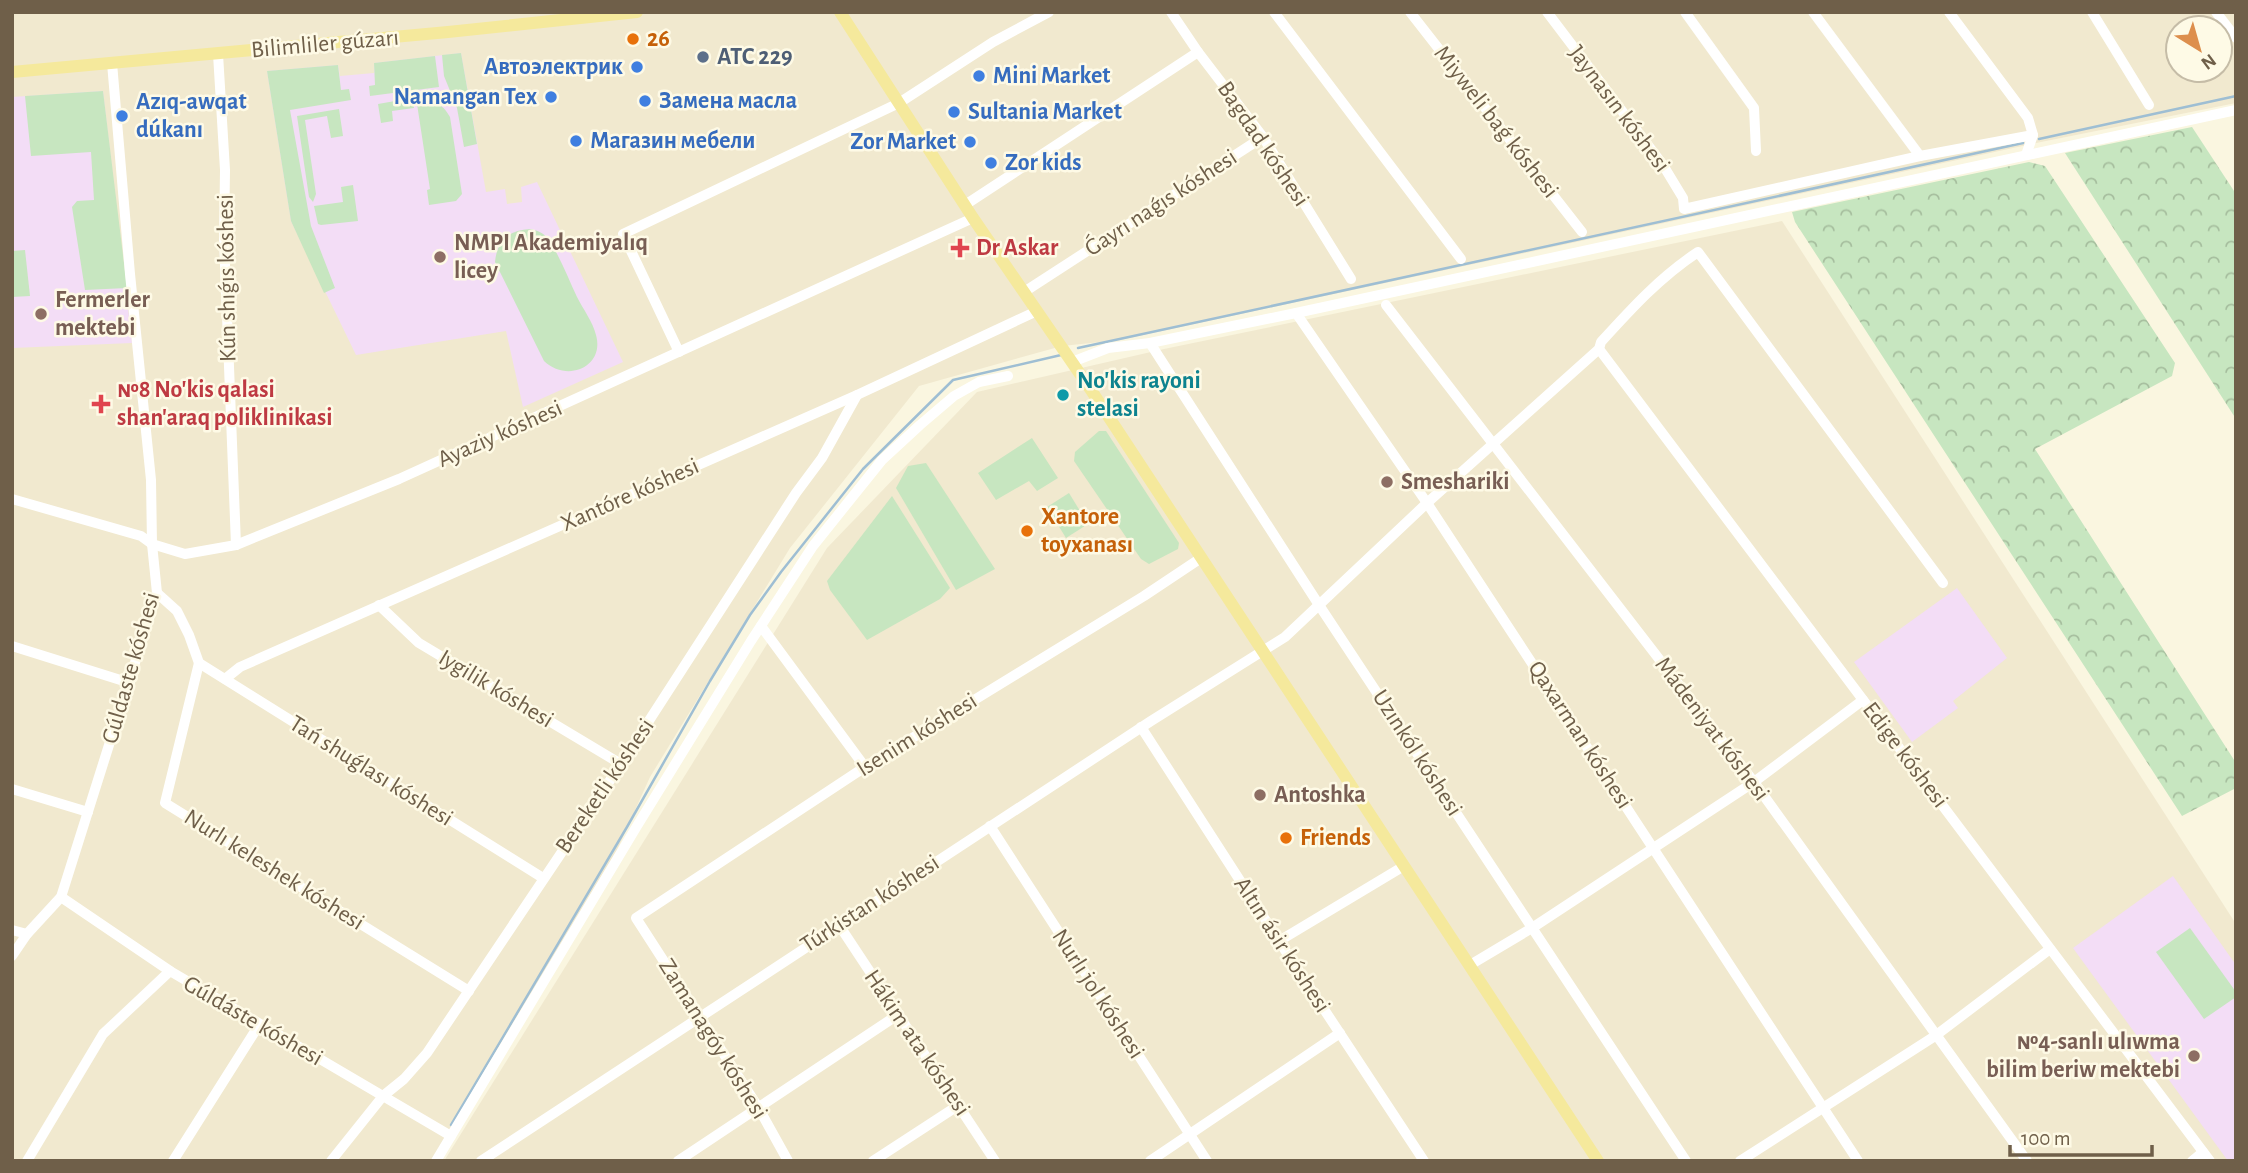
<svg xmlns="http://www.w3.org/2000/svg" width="2248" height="1173" font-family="'Alegreya Sans',sans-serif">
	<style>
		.residential { fill: #f1e9cf; fill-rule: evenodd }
		.education { fill: #f3ddf6 }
		.grass { fill: #c7e6c0 }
		.forest { fill: url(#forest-crowns) }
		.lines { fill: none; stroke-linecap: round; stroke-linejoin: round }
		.stream { stroke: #9ebed3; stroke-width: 2.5 }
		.minor { stroke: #fff; stroke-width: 10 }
		.major { stroke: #f5e99c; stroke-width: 12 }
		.food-dot { fill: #e8710a; stroke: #fefae6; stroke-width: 2.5 }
		.service-dot { fill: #5c6f8a; stroke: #fefae6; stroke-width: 2.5 }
		.shop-dot { fill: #3f7fe0; stroke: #fefae6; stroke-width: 2.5 }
		.health-dot { fill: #e0444e; stroke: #fefae6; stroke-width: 2.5 }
		.education-dot { fill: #8d6e63; stroke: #fefae6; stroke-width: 2.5 }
		.culture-dot { fill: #0f9aa8; stroke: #fefae6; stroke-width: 2.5 }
		.labels { text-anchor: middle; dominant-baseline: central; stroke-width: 5; stroke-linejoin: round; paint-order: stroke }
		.food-label { font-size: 24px; font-weight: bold; fill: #c56008; stroke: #fefae6; text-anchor: start }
		.street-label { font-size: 24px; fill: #6f5f49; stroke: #fefae6 }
		.service-label { font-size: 24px; font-weight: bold; fill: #4e5e75; stroke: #fefae6; text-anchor: start }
		.shop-label { font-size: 24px; font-weight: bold; fill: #366cbe; stroke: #fefae6; text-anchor: start }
		.education-label { font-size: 24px; font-weight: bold; fill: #785e54; stroke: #fefae6; text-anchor: start }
		.health-label { font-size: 24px; font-weight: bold; fill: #be3a42; stroke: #fefae6; text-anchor: start }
		.culture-label { font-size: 24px; font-weight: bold; fill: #0d838f; stroke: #fefae6; text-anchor: start }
	</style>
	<defs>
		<pattern id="forest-crowns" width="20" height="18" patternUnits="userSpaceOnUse" patternTransform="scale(1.75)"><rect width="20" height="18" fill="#c7e6c0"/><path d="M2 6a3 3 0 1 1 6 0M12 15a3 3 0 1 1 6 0" fill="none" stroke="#a6be9e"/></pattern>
	</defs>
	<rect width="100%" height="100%" fill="#faf6e0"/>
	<g class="residential">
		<path d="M12 12H2236V103L2041 142 1120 340 1062 346 919 386 790 548 650 777 617 850 432 1161H12ZM2178 28H2220V70H2178Z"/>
		<polygon points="1782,221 2236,924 2236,1161 444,1161 827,548 977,392 1164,349"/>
	</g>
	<g class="education">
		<polygon points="461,53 486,192 505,189 507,204 522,202 521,187 537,182 623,362 523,407 506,331 356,355 291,221 267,71 338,65 340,76 374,73 374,63"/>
		<polygon points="103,91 132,343 12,348 12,97"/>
		<polygon points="1957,588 2007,658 1953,701 1958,708 1912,742 1854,662"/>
		<polygon points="2173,876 2236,965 2236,1161 2228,1161 2073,948"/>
	</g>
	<g class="grass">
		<polygon points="461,53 477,144 464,147 457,108 444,76 442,55"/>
		<polygon points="435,56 439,87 370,96 369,86 375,85 374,63"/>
		<polygon points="338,65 341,90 349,89 351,100 290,110 311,226 335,288 324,293 291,221 267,71"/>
		<polygon points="103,91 127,288 85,290 72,207 77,201 94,200 91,152 31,156 25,96"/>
		<polygon points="412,98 414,108 392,111 393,121 381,123 378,104"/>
		<path d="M428 102C440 103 444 107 450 117L462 194 456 201 429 205 427 190 430 189 417 104Z"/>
		<polygon points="339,109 343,136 331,138 327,116 305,120 316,194 313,202 309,197 297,116"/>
		<polygon points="353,185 358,221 321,225 318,224 314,206 343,202 341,187"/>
		<path d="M530 229C537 230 544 233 548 239 560 256 568 278 577 297 583 309 593 322 596 335 605 367 567 383 544 361L495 262C497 241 508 230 530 229Z"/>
		<polygon points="25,250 30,296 12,297 12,251"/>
		<polygon points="1099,431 1106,431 1179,543 1178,549 1149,564 1141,559 1074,461 1075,452"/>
		<polygon points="1032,438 1058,478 1037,491 1029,481 996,500 978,473"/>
		<polygon points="926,463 995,569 956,590 896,488 908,466"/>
		<polygon points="1069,493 1088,524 1066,538 1047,507"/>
		<polygon points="892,496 950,588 940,599 867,640 830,590 827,581"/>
		<polygon points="2190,928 2236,992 2236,997 2204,1019 2156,952"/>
	</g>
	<g class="forest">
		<polygon points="2192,127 2236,194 2236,419 2065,153"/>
		<polygon points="2029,162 2045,166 2175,363 2172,376 2035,449 2236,763 2236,788 2182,816 1795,222 1792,212"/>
	</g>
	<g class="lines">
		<g class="stream">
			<polyline points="2039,139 2236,96"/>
			<polyline points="1078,348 2023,143"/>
			<polyline points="451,1125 627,827 710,681 750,615 781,572 863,469 953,380 1061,355"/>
		</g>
		<g class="minor">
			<polyline points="1171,12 1198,52 1263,137 1351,279"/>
			<polyline points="1274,12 1461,259"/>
			<polyline points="1410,12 1582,232"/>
			<polyline points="1547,12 1663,165 1683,198 1684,209 1920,156 2033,135"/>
			<polyline points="1685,12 1754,108 1756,151"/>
			<polyline points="1813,12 1920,156"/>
			<polyline points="1949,12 2028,118 2033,135 2026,155"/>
			<polyline points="2092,12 2149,105"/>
			<polyline points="2216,12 2236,38"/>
			<polyline points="218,54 225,170 224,239 236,545"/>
			<polyline points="965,205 1198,52"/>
			<polyline points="1024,292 1263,137"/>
			<polyline points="1386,305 1754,782 2027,1161"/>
			<polyline points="1296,313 1427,503 1858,1161"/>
			<polyline points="1150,343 1319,605 1686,1161"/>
			<polyline points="1599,349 2210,1161"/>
			<polyline points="679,352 623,234 899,103 993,42 1049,12"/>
			<polyline points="1072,362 1108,348 1150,343 1296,313 2236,110"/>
			<polyline points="12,499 141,536 152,544 185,554 236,545 399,479 973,218"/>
			<polyline points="157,593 177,611 189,635 199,663"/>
			<polyline points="379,605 419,643 621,764"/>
			<polyline points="761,626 865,767"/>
			<polyline points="12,646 130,683"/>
			<polyline points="199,663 165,803 469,991"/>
			<polyline points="199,663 543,878"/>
			<polyline points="225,679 240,667 857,395 1037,311"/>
			<polyline points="1141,727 1279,941 1424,1161"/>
			<polyline points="12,789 88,812"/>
			<polyline points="990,826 1207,1161"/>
			<polyline points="61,897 170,971 451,1136"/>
			<polyline points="839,925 995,1161"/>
			<polyline points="12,930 27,934"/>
			<polyline points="1279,941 1404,866"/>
			<polyline points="12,956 27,934 61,897 157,593 152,544 151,480 130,274 112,63"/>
			<polyline points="1470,965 1532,928 1754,782 1863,700"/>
			<polyline points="27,1161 103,1034 170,971"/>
			<polyline points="173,1161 259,1025"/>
			<polyline points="331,1161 383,1096 404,1079 427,1053 621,764 796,493 822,458 857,395"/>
			<polyline points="436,1161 637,826 751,641 813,546 882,460 920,425 954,396 979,382 1008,376"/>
			<path d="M481 1161 1151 721 1285 637 1427 503 1599 349 1601 342C1631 309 1660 277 1698 252L1943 583"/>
			<polyline points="678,1161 899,1014"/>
			<polyline points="788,1161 758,1107 636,918 865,767 1144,596 1201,558"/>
			<polyline points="873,1161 959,1105"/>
			<polyline points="1150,1161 1340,1033"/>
			<polyline points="1740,1161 1935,1036 2050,949"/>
			<polyline points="2192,1161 2203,1152"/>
		</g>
		<g class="major">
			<polyline points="840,12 973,218 1091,390 1598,1161"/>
			<polyline points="12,72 448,32 637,12"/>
		</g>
	</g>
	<g class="food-dot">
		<circle cx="633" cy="39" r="7"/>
		<circle cx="1027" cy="531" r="7"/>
		<circle cx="1286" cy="838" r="7"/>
	</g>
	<circle class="service-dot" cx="703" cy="57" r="7"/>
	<g class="shop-dot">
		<circle cx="637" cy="67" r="7"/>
		<circle cx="979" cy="76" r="7"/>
		<circle cx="551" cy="97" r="7"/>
		<circle cx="645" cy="101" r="7"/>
		<circle cx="954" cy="112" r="7"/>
		<circle cx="122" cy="116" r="7"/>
		<circle cx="576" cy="141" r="7"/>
		<circle cx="970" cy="142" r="7"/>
		<circle cx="991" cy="163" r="7"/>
	</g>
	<g class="health-dot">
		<path d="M956.5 237.5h7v7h7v7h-7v7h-7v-7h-7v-7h7z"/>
		<path d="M97.5 393.5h7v7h7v7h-7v7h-7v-7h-7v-7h7z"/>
	</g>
	<g class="education-dot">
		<circle cx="440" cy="257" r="7"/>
		<circle cx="41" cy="314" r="7"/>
		<circle cx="1387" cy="482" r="7"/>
		<circle cx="1260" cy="795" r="7"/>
		<circle cx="2194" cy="1056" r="7"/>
	</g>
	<circle class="culture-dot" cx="1063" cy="395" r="7"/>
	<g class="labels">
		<g class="food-label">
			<text x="647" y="39">26</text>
			<text x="1041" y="517">Xantore<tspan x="1041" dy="28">toyxanası</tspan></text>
			<text x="1300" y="838">Friends</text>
		</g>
		<g class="street-label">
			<text transform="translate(325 44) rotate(-5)">Bilimliler gúzarı</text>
			<text transform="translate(1619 109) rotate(53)">Jaynasın kóshesi</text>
			<text transform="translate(1496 122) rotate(52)">Miyweli baǵ kóshesi</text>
			<text transform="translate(1263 144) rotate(56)">Bagdad kóshesi</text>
			<text transform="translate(1161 203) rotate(-33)">Ǵayrı naǵıs kóshesi</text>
			<text transform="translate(227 278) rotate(-91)">Kún shıǵıs kóshesi</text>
			<text transform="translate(500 434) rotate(-24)">Ayaziy kóshesi</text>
			<text transform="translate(630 495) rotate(-24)">Xantóre kóshesi</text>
			<text transform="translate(131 668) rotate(-74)">Gúldaste kóshesi</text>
			<text transform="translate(496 689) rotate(31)">Iygilik kóshesi</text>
			<text transform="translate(1712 729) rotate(53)">Mádeniyat kóshesi</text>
			<text transform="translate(917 735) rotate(-32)">Isenim kóshesi</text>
			<text transform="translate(1580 735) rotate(57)">Qaxarman kóshesi</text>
			<text transform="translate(1417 753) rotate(57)">Uzınkól kóshesi</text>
			<text transform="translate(1905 755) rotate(53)">Edige kóshesi</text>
			<text transform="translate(371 771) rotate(32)">Tań shuǵlası kóshesi</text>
			<text transform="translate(605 786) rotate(-56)">Bereketli kóshesi</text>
			<text transform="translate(274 870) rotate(32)">Nurlı keleshek kóshesi</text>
			<text transform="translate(870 904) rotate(-33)">Túrkistan kóshesi</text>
			<text transform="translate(1282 945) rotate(57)">Altın ásir kóshesi</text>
			<text transform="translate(1098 994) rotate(57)">Nurlı jol kóshesi</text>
			<text transform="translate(253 1021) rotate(30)">Gúldáste kóshesi</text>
			<text transform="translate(713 1039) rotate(58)">Zamanagóy kóshesi</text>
			<text transform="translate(917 1043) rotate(56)">Hákim ata kóshesi</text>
		</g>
		<g class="service-label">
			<text x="717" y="57">АТС 229</text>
		</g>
		<g class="shop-label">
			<text x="623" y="67" text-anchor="end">Автоэлектрик</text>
			<text x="993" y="76">Mini Market</text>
			<text x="537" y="97" text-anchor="end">Namangan Tex</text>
			<text x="659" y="101">Замена масла</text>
			<text x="136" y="102">Azıq-awqat<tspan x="136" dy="28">dúkanı</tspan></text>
			<text x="968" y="112">Sultania Market</text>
			<text x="590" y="141">Магазин мебели</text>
			<text x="956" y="142" text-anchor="end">Zor Market</text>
			<text x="1005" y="163">Zor kids</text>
		</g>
		<g class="education-label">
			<text x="454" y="243">NMPI Akademiyalıq<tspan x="454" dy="28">licey</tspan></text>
			<text x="55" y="300">Fermerler<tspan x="55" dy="28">mektebi</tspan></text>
			<text x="1401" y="482">Smeshariki</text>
			<text x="1274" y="795">Antoshka</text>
			<text x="2180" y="1042" text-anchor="end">№4-sanlı ulıwma<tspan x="2180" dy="28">bilim beriw mektebi</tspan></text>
		</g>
		<g class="health-label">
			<text x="976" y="248">Dr Askar</text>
			<text x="117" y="390">№8 No'kis qalasi<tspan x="117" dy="28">shan'araq poliklinikasi</tspan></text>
		</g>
		<g class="culture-label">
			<text x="1077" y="381">No'kis rayoni<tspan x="1077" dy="28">stelasi</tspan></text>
		</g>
	</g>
	<rect width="2248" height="1173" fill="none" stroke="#6f5f49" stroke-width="28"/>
	<g transform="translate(2199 49) rotate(143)"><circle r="33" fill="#fefae6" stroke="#c5bca7" stroke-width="2"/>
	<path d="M0-5L12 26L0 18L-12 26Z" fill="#dd8e4c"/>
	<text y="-10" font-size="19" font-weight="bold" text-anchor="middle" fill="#6f5f49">N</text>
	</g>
	<path d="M2010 1145v10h142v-10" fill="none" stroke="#6f5f49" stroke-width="3.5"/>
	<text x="2021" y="1145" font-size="21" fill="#6f5f49" stroke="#fefae6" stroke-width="5" paint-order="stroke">100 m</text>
</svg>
